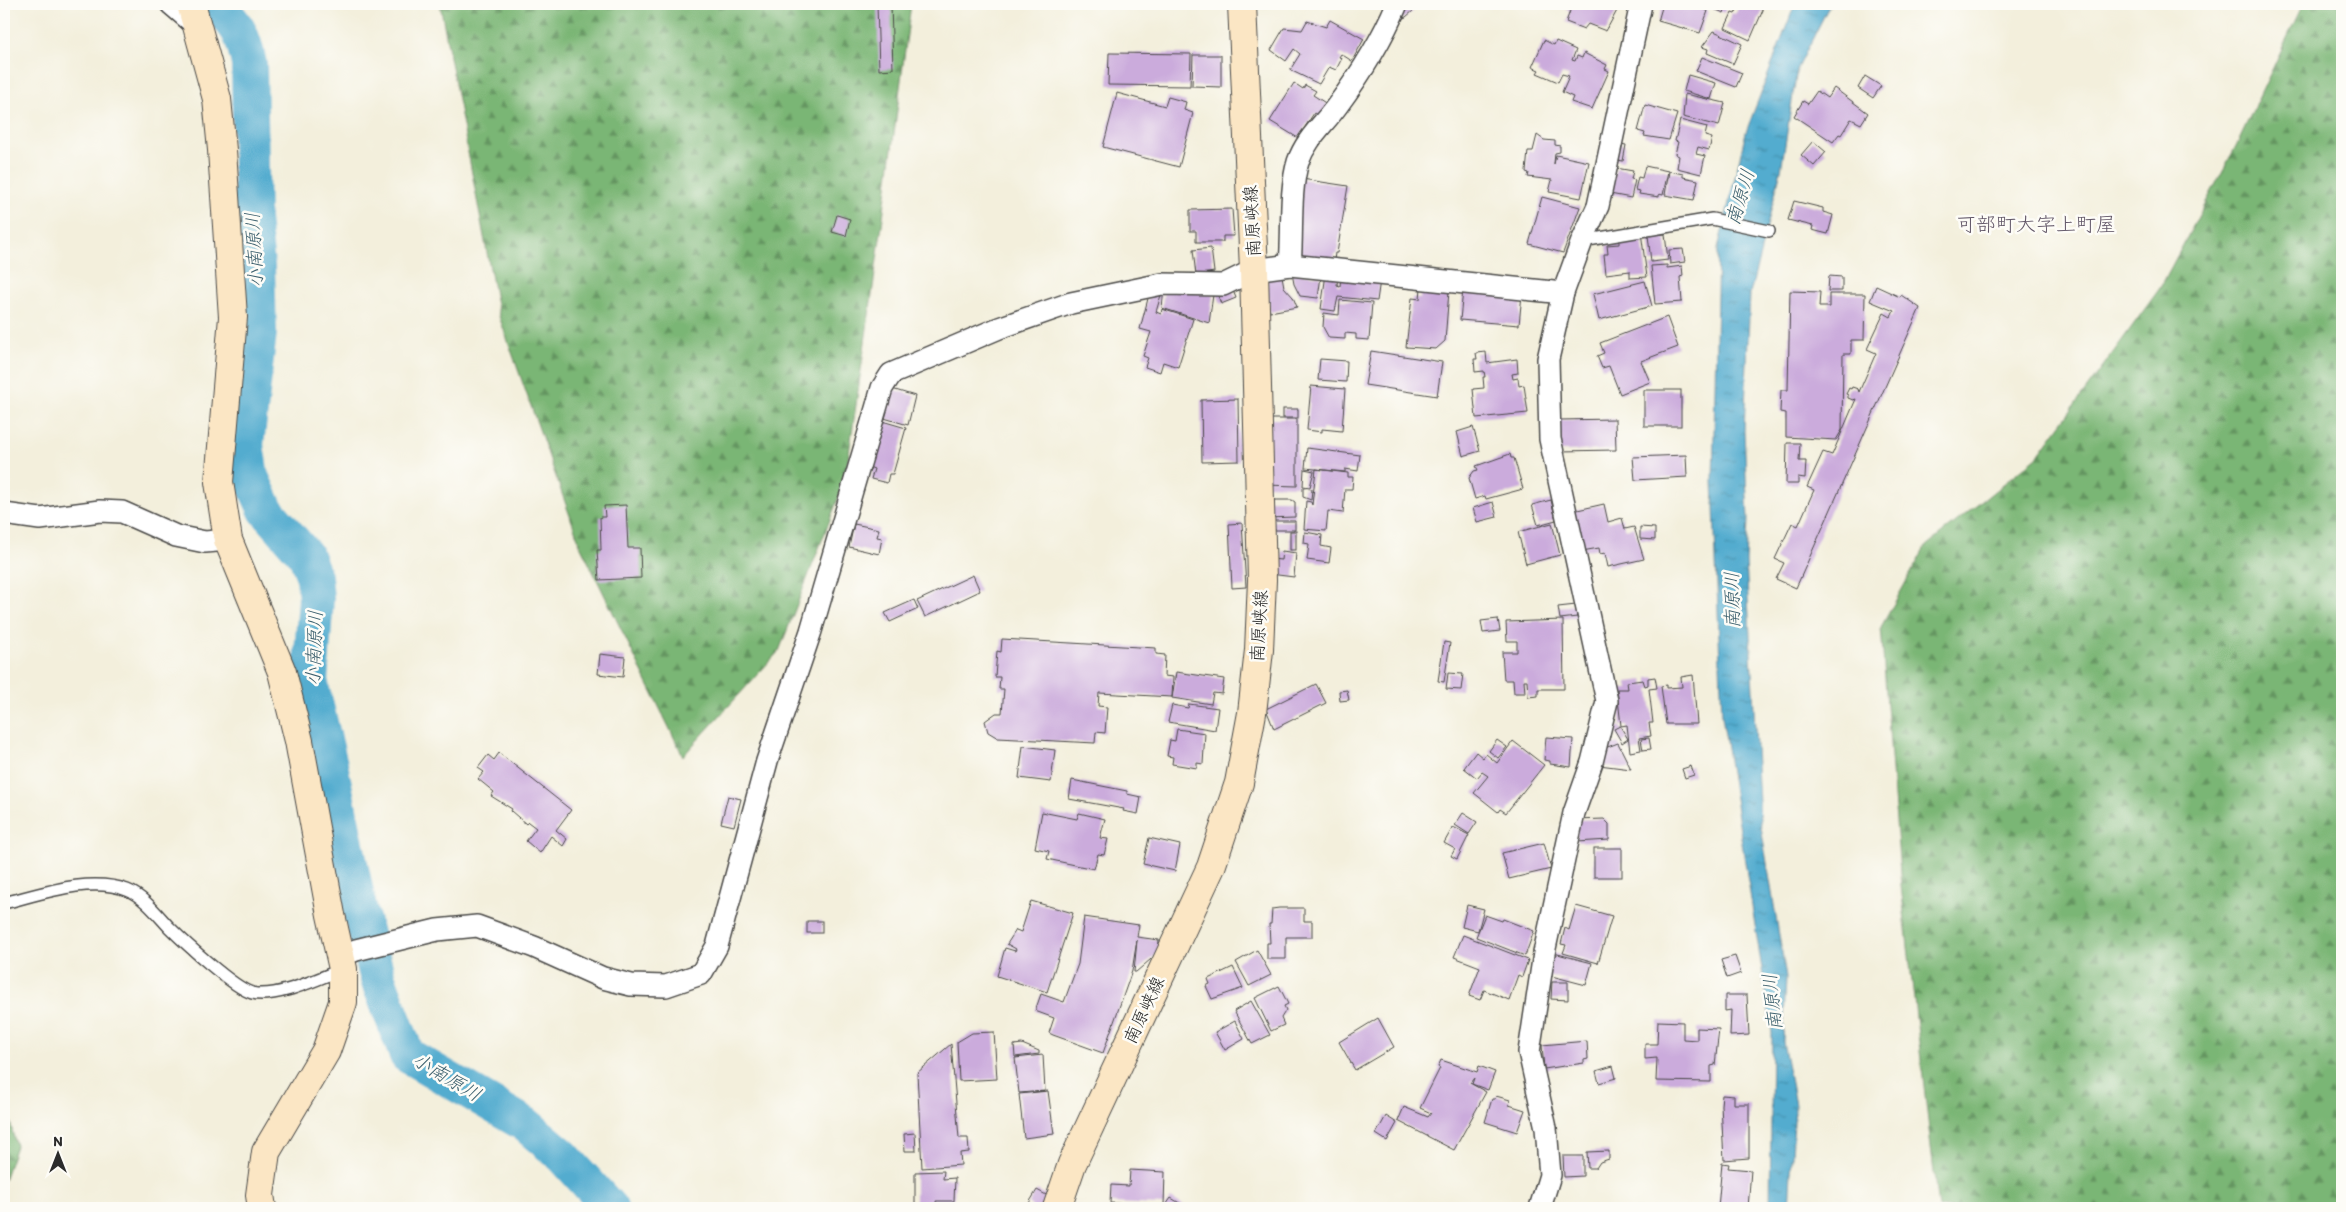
<svg xmlns="http://www.w3.org/2000/svg" width="2346" height="1212" font-family="Itim,'Klee One',sans-serif">
	<style>
		.forest { fill: url(#forest-firs); stroke: #527050 }
		.water { fill: url(#water-ripples); stroke: #3e6c7d }
		.lines { fill: none; stroke-linecap: round; stroke-linejoin: round }
		.river { stroke: #52accf; stroke-width: 36 }
		.building { fill: #cbabdc }
		.lane-casing { stroke: #494846; stroke-width: 14 }
		.street-casing { stroke: #494846; stroke-width: 24 }
		.secondary-casing { stroke: #494846; stroke-width: 30 }
		.lane { stroke: #fff; stroke-width: 11 }
		.street { stroke: #fff; stroke-width: 21 }
		.secondary { stroke: #fbe6c4; stroke-width: 28 }
		.labels { text-anchor: middle; dominant-baseline: central; stroke-width: 5; stroke-linejoin: round; paint-order: stroke }
		.street-label { font-size: 18px; fill: #2b2b2b; stroke: #fdfcf7 }
		.water-label { font-size: 19px; font-style: italic; fill: #3b5f6d; stroke: #fdfcf7 }
		.quarter-label { font-size: 20px; fill: #635869; stroke: #fdfcf7 }
	</style>
	<defs>
		<pattern id="forest-firs" width="22" height="20" patternUnits="userSpaceOnUse" patternTransform="scale(1.25)"><rect width="22" height="20" fill="#7ab675"/><path d="M5 1l3.5 6h-7zM16 11l3.5 6h-7z" fill="#649460"/></pattern>
		<pattern id="water-ripples" width="26" height="14" patternUnits="userSpaceOnUse" patternTransform="scale(1.25)"><rect width="26" height="14" fill="#52accf"/><path d="M2 4q2-2 4 0t4 0M15 11q2-2 4 0t4 0" fill="none" stroke="#448ca8"/></pattern>
	</defs>
	<rect width="100%" height="100%" fill="#fdfcf7"/>
	<filter id="ink" filterUnits="userSpaceOnUse"><feTurbulence type="fractalNoise" baseFrequency=".02" numOctaves="2"/><feDisplacementMap in="SourceGraphic" scale="10" xChannelSelector="R" yChannelSelector="G"/><feConvolveMatrix kernelMatrix="1 2 1 2 8 2 1 2 1" color-interpolation-filters="sRGB"/></filter>
	<filter id="wash" filterUnits="userSpaceOnUse"><feTurbulence type="fractalNoise" baseFrequency=".0096" numOctaves="4" result="noise"/><feDisplacementMap in="SourceGraphic" scale="20" xChannelSelector="R" yChannelSelector="G"/><feGaussianBlur stdDeviation="1.12" result="paint"/><feColorMatrix in="noise" values="0 0 0 0 0 0 0 0 0 0 0 0 0 0 0 0 0 1.4 0 .05"/><feComposite in="paint" operator="in"/></filter>
	<g filter="url(#wash)">
		<rect width="100%" height="100%" fill="#f3efdc"/>
		<g class="forest">
			<polygon points="440,4 911,4 882,225 845,481 779,651 683,756 581,547 499,316"/>
			<polygon points="2303,4 2342,4 2342,1208 1938,1208 1901,886 1881,627 1926,546 2037,457 2160,288 2236,146"/>
			<polygon points="4,1096 16,1146 4,1180"/>
		</g>
		<polygon class="water" points="1795,4 1830,4 1797,70 1781,170 1750,294 1744,431 1748,520 1746,561 1760,821 1786,977 1783,1042 1795,1104 1789,1208 1770,1208 1772,1033 1722,716 1713,481 1718,248 1746,132"/>
		<g class="lines">
			<path class="river" d="M217 4C238 27 243 33 249 64L252 219 257 266 259 332 246 445 251 477 266 510 306 556 314 577 316 599 310 681 330 765 359 908 378 979 407 1055 525 1124 563 1156 610 1208"/>
		</g>
		<g id="blocks">
			<g class="building">
				<polygon points="877,4 891,4 893,69 879,70"/>
				<polygon points="1399,4 1421,4 1406,17 1401,19"/>
				<polygon points="1562,4 1617,4 1620,5 1606,31 1588,24 1584,29 1566,22 1570,11 1561,5"/>
				<polygon points="1663,4 1691,4 1708,11 1700,33 1658,21"/>
				<polygon points="1701,4 1727,4 1724,13"/>
				<polygon points="1740,4 1746,6 1750,4 1763,10 1750,40 1725,28 1732,13 1735,14"/>
				<polygon points="1330,20 1364,39 1352,61 1341,54 1339,57 1342,58 1336,70 1329,67 1319,84 1290,70 1300,54 1294,49 1286,61 1271,50 1284,28 1302,30 1307,21 1326,27"/>
				<polygon points="1714,31 1742,44 1733,64 1707,53 1708,49 1702,47"/>
				<polygon points="1544,40 1554,45 1556,41 1576,50 1572,60 1575,61 1577,56 1582,58 1584,53 1607,65 1605,69 1609,71 1592,109 1571,102 1573,97 1562,92 1569,76 1562,74 1558,82 1537,73 1539,70 1532,67"/>
				<polygon points="1109,53 1191,54 1190,86 1108,85"/>
				<polygon points="1193,55 1221,55 1221,87 1192,86"/>
				<polygon points="1702,57 1742,73 1736,87 1696,71"/>
				<polygon points="1688,75 1716,83 1711,99 1684,91"/>
				<polygon points="1865,76 1881,86 1873,98 1858,88"/>
				<polygon points="1294,83 1303,89 1305,85 1316,91 1313,95 1330,106 1320,117 1314,113 1298,138 1270,121"/>
				<polygon points="1834,88 1868,113 1861,124 1851,119 1841,135 1839,134 1833,142 1794,116 1803,101 1808,104 1817,91 1827,98"/>
				<polygon points="1117,93 1165,106 1168,97 1186,102 1184,110 1193,113 1179,167 1103,147"/>
				<polygon points="1685,94 1725,103 1719,126 1683,117"/>
				<polygon points="1645,105 1677,114 1669,140 1644,136 1645,133 1638,131"/>
				<polygon points="1680,120 1707,127 1705,136 1712,138 1709,150 1698,147 1696,154 1705,156 1701,174 1677,168 1679,156 1675,154 1678,142 1675,141"/>
				<polygon points="1537,135 1544,140 1555,141 1555,145 1560,146 1560,152 1555,153 1554,164 1556,155 1589,162 1581,198 1549,192 1552,180 1528,177 1529,173 1526,172 1528,151 1533,151"/>
				<polygon points="1813,141 1826,152 1814,166 1801,155"/>
				<polygon points="1609,142 1626,145 1623,161 1606,158"/>
				<polygon points="1645,166 1668,171 1663,195 1659,194 1659,197 1639,194 1640,191 1635,190 1638,177 1642,178"/>
				<polygon points="1616,168 1633,171 1631,179 1635,180 1631,198 1610,194"/>
				<polygon points="1669,171 1683,174 1683,177 1698,180 1694,200 1665,195"/>
				<polygon points="1295,178 1348,186 1337,253 1335,253 1334,260 1295,254"/>
				<polygon points="1542,197 1580,207 1563,253 1529,244"/>
				<polygon points="1794,201 1823,208 1823,212 1833,215 1828,234 1812,230 1813,226 1788,220"/>
				<polygon points="1232,209 1234,236 1223,236 1223,242 1196,242 1196,231 1190,231 1190,210"/>
				<polygon points="837,215 850,219 846,236 832,232"/>
				<polygon points="1641,232 1647,277 1630,278 1630,271 1606,274 1604,254 1608,254 1607,245 1619,244 1619,240"/>
				<polygon points="1665,234 1668,260 1651,262 1648,235"/>
				<polygon points="1211,248 1214,272 1196,275 1193,250"/>
				<polygon points="1683,249 1685,262 1670,264 1669,250"/>
				<polygon points="1667,265 1667,268 1682,266 1683,276 1680,277 1682,302 1655,304 1651,266"/>
				<polygon points="1292,273 1321,276 1318,298 1300,296 1294,284"/>
				<polygon points="1326,274 1338,275 1337,285 1340,286 1341,276 1380,280 1377,301 1338,297 1335,311 1321,309"/>
				<polygon points="1282,276 1284,287 1293,297 1297,307 1270,312 1264,279"/>
				<polygon points="1829,276 1842,277 1842,291 1828,291"/>
				<polygon points="1645,281 1652,306 1599,320 1593,294"/>
				<polygon points="1876,286 1900,297 1901,295 1920,308 1796,588 1776,579 1784,563 1775,559 1792,523 1798,526 1814,490 1807,487 1823,452 1832,455 1856,399 1853,400 1848,398 1848,395 1846,394 1849,388 1851,389 1852,387 1858,389 1859,392 1876,353 1867,349 1884,313 1891,317 1894,311 1870,301"/>
				<polygon points="1164,288 1213,295 1209,323 1162,308"/>
				<polygon points="1232,288 1236,298 1221,304 1217,293"/>
				<polygon points="1421,288 1449,291 1445,341 1436,349 1406,347 1412,298 1420,299"/>
				<polygon points="1463,290 1522,294 1519,325 1460,320"/>
				<polygon points="1150,291 1161,295 1156,312 1161,314 1162,309 1193,319 1178,367 1163,362 1160,372 1145,367 1148,358 1143,356 1151,332 1140,329"/>
				<polygon points="1790,291 1820,292 1819,307 1829,307 1829,294 1865,294 1864,340 1851,340 1851,354 1843,354 1842,430 1836,440 1786,437 1786,413 1780,412 1781,390 1788,390"/>
				<polygon points="1340,300 1372,303 1369,340 1356,339 1356,334 1345,333 1345,339 1329,338 1323,327 1324,313 1339,315"/>
				<polygon points="1667,317 1678,347 1641,361 1650,382 1620,394 1609,366 1602,368 1597,356 1604,353 1600,343"/>
				<polygon points="1371,351 1442,362 1437,396 1365,385"/>
				<polygon points="1486,352 1487,363 1517,359 1518,373 1512,374 1513,379 1518,378 1519,386 1524,385 1528,413 1476,418 1473,389 1484,388 1483,377 1485,377 1484,371 1475,372 1474,359 1477,359 1476,353"/>
				<polygon points="1320,359 1347,361 1346,382 1318,380"/>
				<polygon points="1311,386 1345,389 1342,431 1322,429 1322,432 1307,430"/>
				<polygon points="892,389 915,396 908,425 884,418"/>
				<rect x="1644" y="390" width="37" height="36"/>
				<polygon points="1238,399 1239,461 1202,462 1201,400"/>
				<rect x="1283" y="409" width="15" height="9"/>
				<polygon points="1266,419 1297,419 1297,486 1265,485"/>
				<polygon points="1615,419 1616,450 1560,451 1559,420"/>
				<polygon points="882,421 906,428 893,474 889,474 887,483 871,479 874,469 869,467"/>
				<polygon points="1473,427 1480,451 1463,456 1457,432"/>
				<polygon points="1787,443 1800,443 1799,461 1806,461 1805,478 1798,477 1798,484 1786,484"/>
				<polygon points="1307,448 1360,455 1358,471 1345,469 1345,472 1305,468"/>
				<polygon points="1510,454 1511,458 1514,458 1523,489 1486,499 1485,496 1475,499 1469,478 1474,471 1478,470 1476,466"/>
				<polygon points="1686,455 1687,477 1635,480 1633,457"/>
				<polygon points="1304,469 1314,471 1310,487 1303,486"/>
				<polygon points="1316,469 1348,473 1348,477 1353,477 1352,489 1345,489 1343,513 1328,511 1326,531 1304,529 1306,501 1311,502 1312,505"/>
				<polygon points="1303,488 1312,489 1311,500 1303,497"/>
				<polygon points="1266,500 1292,500 1295,502 1295,517 1266,518"/>
				<polygon points="1551,500 1556,520 1538,525 1532,505"/>
				<polygon points="1493,502 1497,517 1477,522 1473,508"/>
				<polygon points="1604,504 1608,522 1622,518 1625,529 1634,527 1644,559 1608,567 1605,553 1600,554 1599,548 1582,551 1573,511"/>
				<polygon points="626,505 628,548 640,548 641,578 599,580 597,550 601,550 600,517 605,517 604,506"/>
				<polygon points="1271,521 1295,521 1295,530 1274,530"/>
				<polygon points="1242,523 1246,587 1232,588 1229,524"/>
				<polygon points="1552,523 1560,555 1526,564 1518,532"/>
				<polygon points="854,524 879,529 877,537 882,538 879,554 849,547"/>
				<polygon points="1640,527 1655,528 1655,540 1640,539"/>
				<rect x="1290" y="531" width="6" height="19"/>
				<polygon points="1305,532 1322,535 1321,546 1331,548 1329,563 1307,560 1309,544 1304,543"/>
				<polygon points="1282,551 1296,553 1294,577 1270,574 1271,559 1281,560"/>
				<polygon points="973,575 980,591 925,617 917,601"/>
				<polygon points="914,600 918,609 890,622 885,613"/>
				<polygon points="1576,605 1577,617 1560,619 1558,607"/>
				<polygon points="1498,619 1500,631 1483,633 1481,621"/>
				<polygon points="1563,620 1564,689 1538,689 1538,696 1528,697 1527,680 1524,680 1525,693 1514,693 1513,680 1504,680 1502,652 1517,652 1517,641 1507,641 1506,622"/>
				<polygon points="1002,639 1156,648 1156,654 1165,655 1164,676 1173,677 1172,697 1099,693 1098,706 1107,707 1105,733 1096,732 1095,743 998,738 988,732 985,721 996,713 1002,713 1004,689 999,689 1000,677 995,677 997,651 1001,652"/>
				<polygon points="1444,642 1450,643 1444,682 1438,681"/>
				<polygon points="600,654 625,657 623,677 598,674"/>
				<polygon points="1176,672 1224,679 1222,694 1213,693 1211,704 1172,698"/>
				<polygon points="1448,673 1463,674 1461,690 1446,689"/>
				<polygon points="1693,675 1697,724 1666,724 1661,686 1667,685 1667,688 1682,687 1681,677"/>
				<polygon points="1655,677 1657,688 1649,689 1653,723 1649,723 1651,736 1639,738 1641,750 1630,752 1627,725 1621,726 1617,689 1628,689 1627,682 1643,680 1645,686 1648,685 1648,678"/>
				<polygon points="1316,684 1326,703 1274,729 1266,709"/>
				<polygon points="1347,690 1349,700 1340,701 1339,691"/>
				<polygon points="1189,704 1218,708 1215,730 1168,722 1172,705 1188,708"/>
				<polygon points="1620,726 1628,739 1622,743 1614,729"/>
				<polygon points="1177,729 1205,733 1203,764 1197,763 1197,768 1172,764 1173,757 1167,756 1170,740 1175,741"/>
				<polygon points="1546,737 1573,739 1571,767 1550,764 1550,761 1544,760"/>
				<polygon points="1649,738 1651,749 1643,750 1641,739"/>
				<polygon points="1497,740 1507,747 1498,758 1489,751"/>
				<polygon points="1513,741 1544,765 1506,813 1500,809 1498,812 1474,793 1488,776 1482,772 1477,778 1464,768 1476,752 1483,758 1486,754 1497,763"/>
				<polygon points="1618,743 1631,769 1599,765 1605,748"/>
				<polygon points="1023,746 1055,750 1051,782 1019,778"/>
				<polygon points="499,753 571,810 556,830 567,839 563,846 551,836 540,853 526,841 536,828 528,822 526,824 511,811 512,809 491,796 494,792 478,779 484,772 478,768 488,755 494,760"/>
				<polygon points="1691,766 1694,775 1685,778 1682,769"/>
				<polygon points="1072,780 1127,791 1127,794 1141,797 1138,814 1123,811 1124,809 1069,799"/>
				<polygon points="728,796 741,799 734,826 721,823"/>
				<polygon points="1042,812 1077,819 1079,813 1105,819 1100,838 1108,839 1104,855 1098,854 1094,869 1047,859 1049,851 1035,848"/>
				<polygon points="1463,813 1477,822 1469,834 1455,825"/>
				<polygon points="1604,819 1609,824 1609,840 1577,842 1576,820"/>
				<polygon points="1453,827 1469,835 1457,859 1451,856 1455,849 1444,843"/>
				<polygon points="1149,838 1180,845 1175,871 1143,864"/>
				<polygon points="1544,843 1551,869 1509,879 1502,853"/>
				<rect x="1594" y="848" width="28" height="29"/>
				<polygon points="1031,901 1073,913 1047,992 997,976 1005,948 1015,951 1016,949 1007,944 1016,930 1021,932"/>
				<polygon points="1467,905 1484,909 1478,931 1462,927"/>
				<polygon points="1576,906 1612,916 1598,963 1563,953 1566,945 1561,944 1565,928 1569,930"/>
				<polygon points="1279,908 1304,908 1304,921 1312,921 1312,937 1286,937 1286,959 1267,959 1267,943 1270,943 1269,924 1271,924 1272,909"/>
				<polygon points="1485,915 1502,921 1503,919 1534,931 1525,956 1476,937"/>
				<polygon points="1084,917 1139,925 1137,937 1159,940 1158,953 1136,972 1134,972 1137,940 1132,971 1103,1053 1053,1035 1049,1033 1054,1018 1035,1011 1041,994 1064,1002 1078,964"/>
				<rect x="807" y="921" width="15" height="12"/>
				<polygon points="1463,935 1528,960 1522,977 1518,975 1509,1000 1484,990 1480,1000 1469,996 1480,967 1454,957"/>
				<polygon points="1257,950 1271,975 1249,986 1236,962"/>
				<polygon points="1550,952 1592,963 1586,985 1544,974"/>
				<polygon points="1735,956 1741,973 1727,978 1721,960"/>
				<polygon points="1233,967 1243,988 1212,999 1206,986 1210,984 1208,979"/>
				<polygon points="1552,982 1568,982 1568,1000 1551,999"/>
				<polygon points="1279,986 1288,1004 1284,1006 1286,1010 1281,1018 1284,1025 1271,1031 1255,998"/>
				<polygon points="1725,995 1747,995 1749,1035 1730,1036 1731,1010 1725,1011"/>
				<polygon points="1251,1001 1270,1035 1252,1044 1234,1011"/>
				<polygon points="1378,1018 1394,1047 1355,1070 1339,1042"/>
				<polygon points="1235,1021 1244,1039 1225,1050 1215,1032"/>
				<polygon points="1658,1021 1683,1022 1683,1039 1697,1040 1697,1028 1719,1029 1715,1065 1711,1066 1711,1082 1656,1081 1657,1058 1645,1059 1645,1044 1657,1044"/>
				<polygon points="994,1032 997,1079 959,1081 957,1042 972,1033"/>
				<polygon points="1587,1041 1588,1059 1584,1060 1584,1063 1544,1069 1542,1045"/>
				<polygon points="951,1044 959,1138 968,1138 969,1152 960,1153 961,1165 922,1168 917,1073"/>
				<polygon points="1022,1044 1039,1051 1039,1054 1015,1057 1014,1045"/>
				<polygon points="1043,1055 1045,1091 1019,1093 1015,1058"/>
				<polygon points="1441,1060 1477,1072 1479,1066 1495,1072 1488,1090 1472,1084 1474,1078 1470,1083 1486,1092 1454,1150 1398,1121 1404,1107 1428,1117 1431,1113 1420,1108 1440,1068 1438,1067"/>
				<polygon points="1613,1066 1616,1078 1599,1083 1596,1071"/>
				<polygon points="1048,1091 1054,1134 1024,1138 1019,1094"/>
				<polygon points="1722,1095 1734,1096 1734,1104 1749,1104 1749,1158 1724,1160 1721,1105"/>
				<polygon points="1496,1096 1510,1100 1509,1105 1525,1110 1517,1132 1485,1122 1492,1099 1495,1099"/>
				<polygon points="1386,1116 1397,1123 1387,1141 1376,1134"/>
				<polygon points="915,1133 916,1151 905,1151 904,1134"/>
				<polygon points="1609,1151 1609,1159 1600,1162 1596,1168 1588,1168 1587,1152"/>
				<polygon points="1563,1156 1583,1156 1583,1176 1564,1177"/>
				<polygon points="1722,1163 1729,1164 1728,1168 1751,1170 1748,1208 1718,1208"/>
				<polygon points="1130,1170 1165,1172 1164,1205 1110,1203 1111,1185 1129,1186"/>
				<polygon points="944,1171 943,1179 955,1178 954,1201 936,1201 937,1208 915,1208 915,1172"/>
				<polygon points="1037,1190 1048,1196 1040,1208 1033,1208 1029,1203"/>
				<polygon points="1171,1198 1188,1208 1164,1208"/>
			</g>
		</g>
	</g>
	<g filter="url(#ink)">
		<use href="#blocks" fill-opacity="0" stroke="#494846" stroke-width="1"/>
		<g class="lines">
			<defs>
				<g id="lane">
					<polyline points="1582,241 1712,219 1769,231"/>
					<path d="M4 903C41 894 89 876 127 890 143 896 157 914 169 927 184 942 234 988 252 993 277 999 319 978 343 969"/>
				</g>
				<g id="street">
					<polyline points="171,4 198,27"/>
					<path d="M1290 265C1293 234 1289 191 1298 162 1306 139 1323 125 1337 106 1360 75 1382 40 1397 4"/>
					<polyline points="4,514 40,519 100,511 122,512 176,536 205,542 228,540"/>
					<polyline points="341,956 356,950 437,930 477,926 534,947 603,978 631,985 666,986 701,974 717,946 767,761 811,631 882,388 891,374 999,328 1071,303 1162,284 1223,285 1254,270 1290,265 1563,293"/>
					<polyline points="1540,1208 1550,1175 1546,1128 1529,1052 1544,953 1574,813 1592,762 1607,701 1550,439 1548,359 1563,293 1582,241 1598,206 1641,4"/>
				</g>
				<g id="secondary">
					<polyline points="191,4 217,99 222,150 233,317 219,482 228,540 282,672 299,741 331,915 343,969 343,1002 326,1051 266,1152 260,1195 262,1208"/>
					<polyline points="1057,1208 1072,1164 1211,867 1239,783 1252,713 1259,650 1262,580 1254,270 1242,4"/>
				</g>
			</defs>
			<use href="#lane" class="lane-casing"/>
			<use href="#street" class="street-casing"/>
			<use href="#secondary" class="secondary-casing"/>
			<use href="#lane" class="lane"/>
			<use href="#street" class="street"/>
			<use href="#secondary" class="secondary"/>
		</g>
	</g>
	<g class="labels">
		<g class="street-label">
			<text transform="translate(1252 221) rotate(-93)">南原峡線</text>
			<text transform="translate(1259 626) rotate(-87)">南原峡線</text>
			<text transform="translate(1144 1010) rotate(-65)">南原峡線</text>
		</g>
		<g class="water-label">
			<text transform="translate(1740 197) rotate(-73)">南原川</text>
			<text transform="translate(254 250) rotate(-93)">小南原川</text>
			<text transform="translate(1732 600) rotate(-91)">南原川</text>
			<text transform="translate(314 648) rotate(-88)">小南原川</text>
			<text transform="translate(1772 1002) rotate(-96)">南原川</text>
			<text transform="translate(447 1077) rotate(31)">小南原川</text>
		</g>
		<g class="quarter-label">
			<text x="2036" y="224">可部町大字上町屋</text>
		</g>
	</g>
	<rect width="2346" height="1212" fill="none" stroke="#fdfcf7" stroke-width="20"/>
	<g transform="translate(58 1154)" stroke="#fdfcf7" stroke-width="4" paint-order="stroke">
	<path d="M0-4L9 19L0 12L-9 19Z" fill="#2b2b2b"/>
	<text y="-8" font-size="14" font-weight="bold" text-anchor="middle" fill="#2b2b2b">N</text>
	</g>
</svg>
